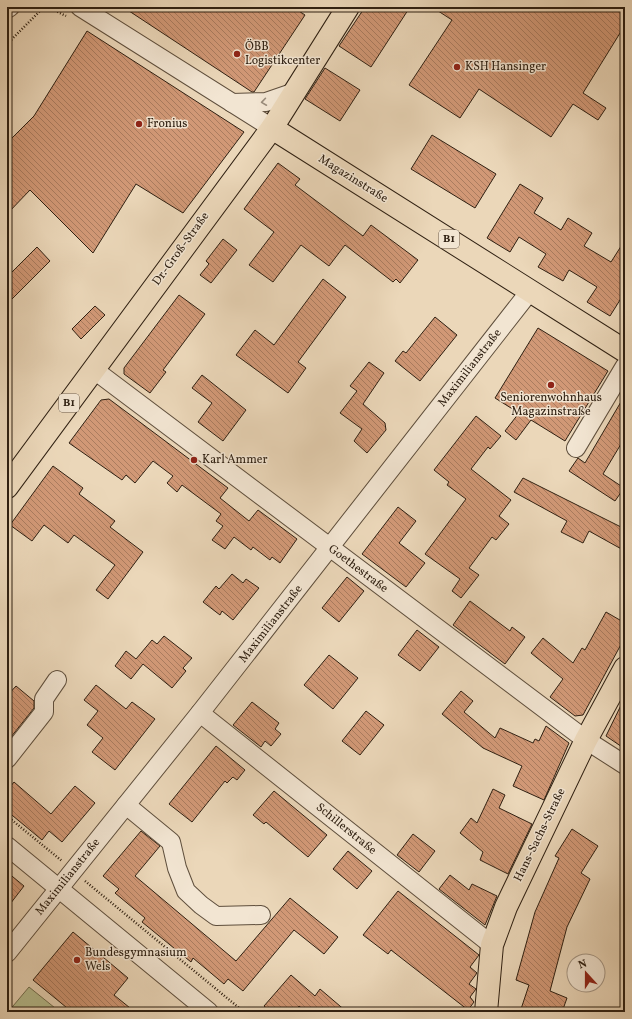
<svg xmlns="http://www.w3.org/2000/svg" width="632" height="1019" font-family="Vollkorn,serif">
	<style>
		.pitch { fill: #b7be8f; stroke: #736f50 }
		.building { fill: url(#building-back-hatch); stroke: #2f2012 }
		.lines { fill: none; stroke-linecap: round; stroke-linejoin: round }
		.minor-casing { stroke: #5e4e3c; stroke-width: 20 }
		.major-casing { stroke: #2f2012; stroke-width: 24 }
		.path { stroke: #2f2012; stroke-width: 2.5; stroke-dasharray: 1 2; stroke-linecap: butt }
		.minor { stroke: #f2e5d2; stroke-width: 18 }
		.major { stroke: #ebd7b9; stroke-width: 22 }
		.oneway { stroke: #9a8c7c }
		.poi-dot { fill: #8f2418; stroke: #f2e5d2; stroke-width: 1.5 }
		.labels { text-anchor: middle; dominant-baseline: central; stroke-width: 3; stroke-linejoin: round; paint-order: stroke }
		.shield { fill: #f2e5d2; stroke: #6a5b4c; stroke-width: 1 }
		.shield-label { font-size: 11px; font-weight: bold; fill: #2f2012 }
		.poi-label { font-size: 12px; fill: #2f2012; stroke: #f2e5d2; text-anchor: start }
		.street-label { font-size: 12px; fill: #2f2012; stroke: #f2e5d2 }
	</style>
	<defs>
		<pattern id="building-back-hatch" width="6" height="6" patternUnits="userSpaceOnUse"><rect width="6" height="6" fill="#d19876"/><path d="M-1 5l2 2M0 0l6 6M5-1l2 2" fill="none" stroke="#aa7c5f"/></pattern>
	</defs>
	<rect width="100%" height="100%" fill="#ebd7b9"/>
	<filter id="stains"><feTurbulence type="fractalNoise" baseFrequency=".005" numOctaves="4"/><feColorMatrix values="0 0 0 0 .2 0 0 0 0 .09 0 0 0 0 .02 0 0 0 .5 -.17"/></filter>
	<radialGradient id="worn" r=".72"><stop offset=".6" stop-color="#630" stop-opacity="0"/><stop offset="1" stop-color="#630" stop-opacity=".3"/></radialGradient>
	<polygon class="pitch" points="29,987 60,1012 8,1012"/>
	<g class="building">
		<polygon points="123,7 293,7 305,15 254,92 252,92"/>
		<polygon points="365,7 410,7 371,67 339,46"/>
		<polygon points="432,7 625,7 625,25 583,93 606,108 598,120 573,104 551,137 479,89 460,118 409,85 452,20"/>
		<polygon points="87,31 244,132 183,213 136,184 93,253 30,190 7,214 7,143 34,116"/>
		<polygon points="325,68 360,90 340,121 305,99"/>
		<polygon points="432,135 496,174 475,208 411,169"/>
		<polygon points="278,163 300,179 295,185 363,236 371,225 418,260 400,283 396,279 393,282 345,245 329,266 301,245 273,282 249,265 274,232 244,209"/>
		<polygon points="520,184 543,198 534,213 561,230 568,218 592,233 584,246 611,262 625,240 625,292 610,316 587,302 597,287 569,270 563,281 538,267 546,254 519,237 510,252 487,238"/>
		<polygon points="223,239 237,250 211,283 200,275 209,264 206,261"/>
		<polygon points="37,247 50,261 7,304 7,277"/>
		<polygon points="323,279 346,297 298,362 306,368 288,393 236,355 255,330 274,345"/>
		<polygon points="179,295 205,314 163,370 166,372 150,393 124,374 124,368"/>
		<polygon points="95,306 105,315 81,339 72,329"/>
		<polygon points="435,317 457,335 420,381 395,361 403,351 406,353"/>
		<polygon points="538,328 608,371 565,441 531,420 516,440 505,431 519,413 495,398"/>
		<polygon points="369,362 384,373 363,404 385,423 386,430 367,453 354,441 362,429 340,413 357,391 350,386"/>
		<polygon points="202,375 246,410 223,441 198,422 212,403 192,388"/>
		<polygon points="625,395 625,446 621,444 603,474 624,488 615,501 569,471 578,458 585,463"/>
		<polygon points="109,399 228,488 220,498 249,521 258,510 297,539 280,563 272,557 270,560 253,547 251,550 234,537 225,549 212,540 223,526 216,521 221,514 182,485 177,492 167,483 173,476 153,461 135,483 126,475 122,480 69,443 101,400"/>
		<polygon points="476,416 501,436 490,449 488,447 471,469 511,500 499,516 509,524 496,540 492,537 469,568 479,575 461,598 452,591 460,579 425,554 466,499 447,485 449,482 434,470"/>
		<polygon points="53,466 83,488 79,494 115,521 110,527 143,552 108,599 96,590 115,565 74,535 68,543 44,525 32,541 10,525"/>
		<polygon points="523,478 625,529 625,551 589,531 583,543 561,532 567,521 514,492"/>
		<polygon points="398,507 416,521 399,543 425,563 406,587 362,554"/>
		<polygon points="232,574 243,583 246,579 259,588 233,620 222,611 220,615 203,602 216,586 219,589"/>
		<polygon points="347,577 364,591 339,622 322,608"/>
		<polygon points="470,601 510,631 512,627 525,637 505,664 453,625"/>
		<polygon points="606,612 625,623 625,637 583,715 575,716 550,697 563,679 531,653 543,638 573,663 582,648 585,650"/>
		<polygon points="417,630 439,647 420,671 398,655"/>
		<polygon points="164,636 192,658 183,668 186,671 172,688 143,664 131,679 115,666 126,651 136,659 152,640 157,644"/>
		<polygon points="329,655 358,678 333,709 304,685"/>
		<polygon points="96,685 126,709 132,702 155,719 115,770 92,752 103,738 87,725 98,711 84,700"/>
		<polygon points="16,686 34,701 34,708 7,742 7,696"/>
		<polygon points="461,691 473,701 464,712 495,738 500,728 533,743 535,739 539,741 546,726 569,743 544,800 513,786 522,766 483,748 442,714"/>
		<polygon points="625,697 625,749 606,736"/>
		<polygon points="252,702 279,723 275,729 281,734 271,746 265,741 261,747 233,725"/>
		<polygon points="366,711 384,725 360,755 342,741"/>
		<polygon points="216,746 245,770 237,780 233,777 227,783 225,781 192,822 169,804"/>
		<polygon points="14,782 51,814 75,786 95,803 62,842 49,831 42,840 7,811 7,791"/>
		<polygon points="493,789 505,795 499,808 532,824 508,874 480,860 483,852 460,833 471,818 477,823"/>
		<polygon points="274,791 327,835 308,857 266,822 264,824 253,815"/>
		<polygon points="572,829 598,846 581,873 590,879 567,927 550,991 567,998 562,1012 529,1012 521,1009 529,985 516,980 535,912 559,858 555,856"/>
		<polygon points="141,831 160,846 135,876 236,961 290,898 338,937 324,954 294,930 243,991 228,979 224,984 193,958 191,962 142,922 145,918 115,893 119,889 103,876"/>
		<polygon points="413,834 435,851 419,872 397,855"/>
		<polygon points="348,851 372,871 357,889 333,869"/>
		<polygon points="7,872 24,886 7,908"/>
		<polygon points="450,875 469,890 472,884 497,896 485,925 439,889"/>
		<polygon points="398,891 479,955 470,967 477,973 469,984 476,989 470,997 474,1002 468,1010 391,950 388,954 363,935"/>
		<polygon points="73,932 128,978 114,995 135,1012 72,1012 33,980"/>
		<polygon points="291,975 315,996 320,989 347,1012 306,1012 299,1006 294,1012 271,1012 264,1006"/>
	</g>
	<g class="lines">
		<defs>
			<g id="minor">
				<polyline points="80,7 272,128"/>
				<polyline points="7,9 10,7"/>
				<polyline points="232,103 266,102 295,92"/>
				<polyline points="93,369 586,740 625,765"/>
				<polyline points="576,448 625,366"/>
				<polyline points="200,713 492,945"/>
				<polyline points="7,759 44,712 44,699 57,680"/>
				<polyline points="126,805 171,842 177,868 186,891 201,905 216,916 261,915"/>
				<polyline points="7,846 209,1012"/>
				<polyline points="7,953 200,713 530,291"/>
			</g>
			<g id="major">
				<polyline points="272,128 625,351"/>
				<polyline points="7,487 272,128 348,7"/>
				<polyline points="486,1012 492,945 506,907 586,740 625,668"/>
			</g>
		</defs>
		<use href="#minor" class="minor-casing"/>
		<use href="#major" class="major-casing"/>
		<g class="path">
			<polyline points="7,44 39,12 48,7 66,16"/>
			<polyline points="7,816 62,861"/>
			<polyline points="85,881 244,1012"/>
		</g>
		<use href="#minor" class="minor"/>
		<use href="#major" class="major"/>
	</g>
	<defs><path id="oneway-chevron" d="M-2-3.5L2.5 0L-2 3.5" fill="none" stroke-width="1.6" stroke-linecap="round" stroke-linejoin="round"/></defs>
	<use class="oneway" href="#oneway-chevron" transform="translate(264 102) rotate(172)"/>
	<g class="poi-dot">
		<circle cx="237" cy="54" r="4"/>
		<circle cx="457" cy="67" r="4"/>
		<circle cx="139" cy="124" r="4"/>
		<circle cx="551" cy="385" r="4"/>
		<circle cx="194" cy="460" r="4"/>
		<circle cx="77" cy="960" r="4"/>
	</g>
	<g class="labels">
		<g class="shield">
			<rect x="439" y="230" width="20" height="18" rx="3"/>
			<rect x="59" y="394" width="20" height="18" rx="3"/>
		</g>
		<g class="shield-label">
			<text x="449" y="239">B1</text>
			<text x="69" y="403">B1</text>
		</g>
		<g class="poi-label">
			<text x="245" y="47">ÖBB<tspan x="245" dy="14">Logistikcenter</tspan></text>
			<text x="465" y="67">KSH Hansinger</text>
			<text x="147" y="124">Fronius</text>
			<text x="551" y="398" text-anchor="middle">Seniorenwohnhaus<tspan x="551" dy="14">Magazinstraße</tspan></text>
			<text x="202" y="460">Karl Ammer</text>
			<text x="85" y="953">Bundesgymnasium<tspan x="85" dy="14">Wels</tspan></text>
		</g>
		<g class="street-label">
			<text transform="translate(353 179) rotate(32)">Magazinstraße</text>
			<text transform="translate(181 249) rotate(-54)">Dr.-Groß-Straße</text>
			<text transform="translate(470 368) rotate(-52)">Maximilianstraße</text>
			<text transform="translate(358 569) rotate(37)">Goethestraße</text>
			<text transform="translate(271 624) rotate(-52)">Maximilianstraße</text>
			<text transform="translate(346 829) rotate(39)">Schillerstraße</text>
			<text transform="translate(540 835) rotate(-64)">Hans-Sachs-Straße</text>
			<text transform="translate(68 877) rotate(-51)">Maximilianstraße</text>
		</g>
	</g>
	<rect width="632" height="1019" fill="none" stroke="#ebd7b9" stroke-width="24"/>
	<rect x="8" y="8" width="616" height="1003" fill="none" stroke="#2f2012" stroke-width="2"/>
	<rect x="12" y="12" width="608" height="995" fill="none" stroke="#2f2012"/>
	<g transform="translate(586 973) rotate(339)"><circle r="19" fill="#f2e5d2" stroke="#a49685"/>
	<path d="M0-3L7 15L0 10L-7 15Z" fill="#8f2418"/>
	<text y="-6" font-size="11" font-weight="bold" text-anchor="middle" fill="#2f2012">N</text>
	</g>
	<rect width="100%" height="100%" filter="url(#stains)"/>
	<rect width="100%" height="100%" fill="url(#worn)"/>
</svg>
